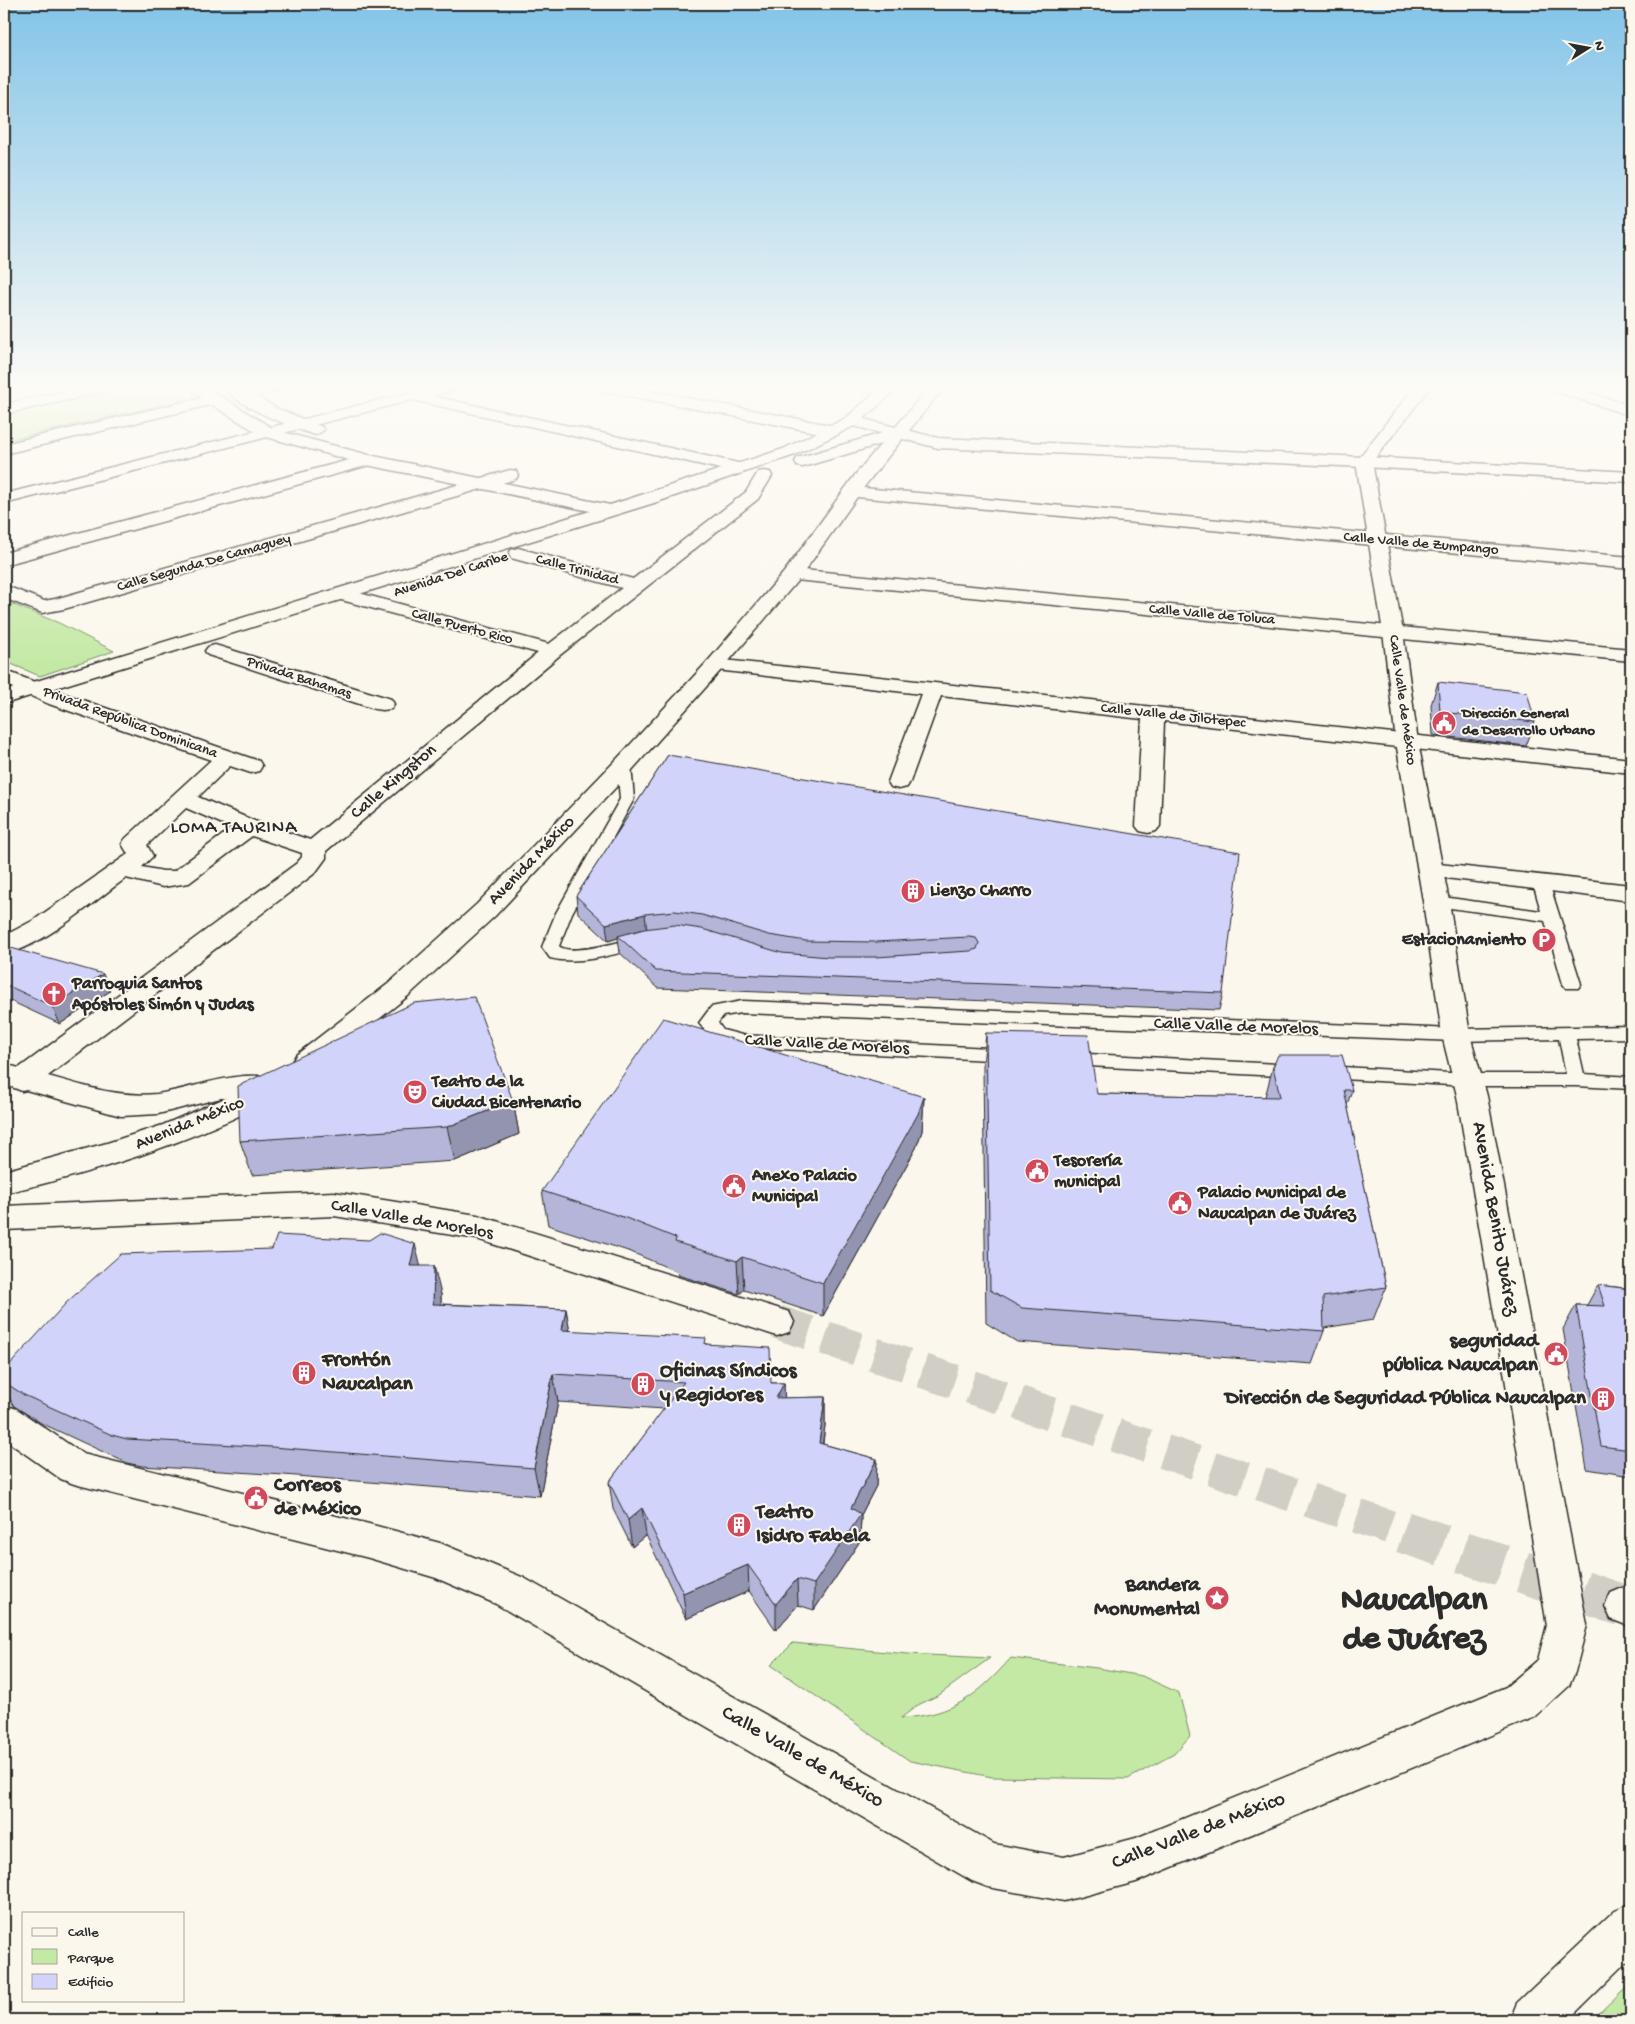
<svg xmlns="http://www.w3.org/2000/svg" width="1635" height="2024" font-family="'Gochi Hand',sans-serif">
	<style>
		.green { fill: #c3e9a4; stroke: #778a68 }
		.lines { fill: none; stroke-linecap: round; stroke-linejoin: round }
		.secondary-tunnel-far1 { stroke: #d1cec5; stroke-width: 34; stroke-dasharray: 34 17; stroke-linecap: butt }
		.secondary-tunnel { stroke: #d1cec5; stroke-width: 42; stroke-dasharray: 42 21; stroke-linecap: butt }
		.lane-casing { stroke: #2b2b2b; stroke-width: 3 }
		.street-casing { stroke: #2b2b2b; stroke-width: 3 }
		.secondary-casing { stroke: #2b2b2b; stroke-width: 3 }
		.lane { fill: #fbf7ec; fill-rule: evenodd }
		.street { fill: #fbf7ec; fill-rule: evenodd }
		.secondary { fill: #fbf7ec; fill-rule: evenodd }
		.wall { fill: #b4b5d8; stroke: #2b2b2b }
		.shaded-wall { fill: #9294b0; stroke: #2b2b2b }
		.building { fill: #d1d3fb; stroke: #2b2b2b }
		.labels { text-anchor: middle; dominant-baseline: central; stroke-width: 4; stroke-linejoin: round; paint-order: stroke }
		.far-street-label { font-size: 15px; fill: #2b2b2b; stroke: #fbf7ec }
		.far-poi-label { font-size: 15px; font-weight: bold; fill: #2b2b2b; stroke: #fbf7ec; text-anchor: start }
		.street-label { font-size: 18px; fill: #2b2b2b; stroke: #fbf7ec }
		.poi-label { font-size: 18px; font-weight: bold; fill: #2b2b2b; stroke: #fbf7ec; text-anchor: start }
		.neighbourhood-label { font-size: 19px; letter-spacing: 1px; fill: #2b2b2b; stroke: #fbf7ec }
		.near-street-label { font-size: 21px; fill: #2b2b2b; stroke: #fbf7ec }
		.near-poi-label { font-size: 21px; font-weight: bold; fill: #2b2b2b; stroke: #fbf7ec; text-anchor: start }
		.near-town-label { font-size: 34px; font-weight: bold; fill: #2b2b2b; stroke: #fbf7ec }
	</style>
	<rect width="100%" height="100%" fill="#fbf7ec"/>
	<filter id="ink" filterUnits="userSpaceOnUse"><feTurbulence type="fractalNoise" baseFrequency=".02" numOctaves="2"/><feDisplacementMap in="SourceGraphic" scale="10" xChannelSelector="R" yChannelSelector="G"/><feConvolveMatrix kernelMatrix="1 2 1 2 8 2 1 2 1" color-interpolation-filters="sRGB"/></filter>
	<g filter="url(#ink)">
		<g class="green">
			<polygon points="136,385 171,385 189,399 4,441 4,414"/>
			<polygon points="4,601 59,623 114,651 40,676 4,661"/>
			<path d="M793 1643 908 1654 990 1658 939 1695 918 1705 901 1718C954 1715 977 1696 1011 1658L1097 1668 1142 1676 1179 1693 1190 1736 1174 1754 1128 1779 992 1777 910 1761 771 1665Z"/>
			<polygon points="1631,1985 1631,2020 1592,2020 1623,1990"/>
		</g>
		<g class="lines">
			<polyline class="secondary-tunnel-far1" points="777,1322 1407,1533"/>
			<polyline class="secondary-tunnel" points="1403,1532 1625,1606"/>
			<defs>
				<g id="lane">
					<path d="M624 761 631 765 634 799 572 913 559 946C570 957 627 940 643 936L649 937 651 941 649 945C619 953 582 966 550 958L542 947 556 913 620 799 617 765Z"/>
					<polygon points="1541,878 1549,883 1581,984 1578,988 1566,988 1563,984 1545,921 1436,906 1428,901 1436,896 1541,911 1533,883"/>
					<polygon points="742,1001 1456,1029 1631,1026 1631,1038 1576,1039 1584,1074 1631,1077 1631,1089 1576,1086 1468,1086 1324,1078 1318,1077 1315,1072 1318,1067 1324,1066 1468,1074 1566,1074 1559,1039 1456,1041 742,1013 723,1016 718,1023 723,1030 742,1035 1008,1049 1014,1051 1017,1055 1014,1059 1008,1061 742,1047 711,1038 699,1023 711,1007"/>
					<polygon points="1069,1053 1295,1065 1301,1067 1304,1071 1301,1075 1295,1077 1069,1065 1063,1063 1060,1059 1063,1055"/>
				</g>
				<g id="street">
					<polygon points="94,385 121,385 113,390 4,414 4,404"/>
					<polygon points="265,385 292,385 289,388 242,399 234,394 237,391"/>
					<polygon points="440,385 464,385 461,388 432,396 738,463 744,464 746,468 744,472 738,473 413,400 4,504 4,494"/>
					<polygon points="592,385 621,385 835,426 843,431 835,436 600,390"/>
					<polygon points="847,385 880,385 890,387 893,390 885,395 850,388"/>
					<polygon points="1543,385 1565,385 1631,406 1631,416 1546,388"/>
					<polygon points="214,395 222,400 219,403 4,454 4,444"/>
					<polygon points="852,416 938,438 1364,457 1631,472 1631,482 1364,467 938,448 846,424 844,421 846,418"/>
					<polygon points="367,455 373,456 375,460 373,464 4,565 4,553"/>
					<polygon points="510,470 516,471 518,475 516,479 64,609 42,613 4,598 4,585 44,601 55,599"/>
					<path d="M764 471 770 472 772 476 758 499 560 655 326 851V858L315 873 48 1076C85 1086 118 1098 157 1094 199 1088 238 1067 281 1080L285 1087 281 1094 271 1097 221 1098 158 1114 121 1116 26 1090 22 1091 4 1084V1064L19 1068 297 863 302 857V853L252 836 189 883 163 887 126 878C93 902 43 946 4 955V936L34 920 128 854 122 844 125 839 211 760 49 704 4 684V670L65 694 259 761 262 766 259 771 251 773 230 766 198 797 257 822 310 840 538 653 334 598 331 594 334 590H348L549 644 622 588 511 558 509 554 511 550 518 548 633 579 746 492 758 472ZM186 808 232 828 174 871H163L142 867 153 856 147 845Z"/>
					<polygon points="852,487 1631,557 1631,569 846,496 843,492 846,488"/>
					<polygon points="792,569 1631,649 1631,661 785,579 783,575 785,571"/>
					<polygon points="215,645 391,699 394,704 391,709 383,710 375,709 208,655 205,651 208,647"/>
					<polygon points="715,659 1631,759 1631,773 1164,721 1160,826 1156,831 1148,833 1140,831 1136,826 1142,719 941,696 910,782 907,787 899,789 891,787 888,782 921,694 708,669 705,665 708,661"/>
					<polygon points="1430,863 1631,885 1631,901 1421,875 1418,870 1421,865"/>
				</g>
				<g id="secondary">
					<polygon points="186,385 203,385 275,430 369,455 610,505 783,449 846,418 884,385 901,385 858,424 795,455 654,503 4,704 4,691 590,511 367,465 263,436 209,403"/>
					<path d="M222 385H238L276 408 322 427 324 430 316 435C294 429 232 404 222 385Z"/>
					<polygon points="934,385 951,385 935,398 867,483 799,579 722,669 632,770 495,916 408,996 316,1069 306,1072 296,1069 292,1062 296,1055 388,984 477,904 616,760 708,661 785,571 855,475 881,444 803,467 797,466 795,462 797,458 893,430 925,392"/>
					<polygon points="1416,385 1432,385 1372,462 1403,632 1418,742 1449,901 1470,1035 1487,1096 1587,1625 1575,1672 1569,1686 1535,1717 1136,1882 1064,1901 988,1887 972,1881 496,1604 436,1578 369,1558 74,1484 61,1479 4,1439 4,1405 17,1409 83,1454 369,1524 440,1543 524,1578 994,1844 1064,1857 1136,1838 1506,1687 1538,1660 1547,1625 1457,1096 1442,1035 1423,901 1396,742 1383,632 1356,462"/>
					<path d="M271 1078 281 1081 285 1088 281 1095C195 1141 100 1172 4 1193V1171L107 1143 163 1125Z"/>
					<polygon points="334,1192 477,1215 777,1308 789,1312 794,1322 789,1332 777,1336 477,1239 334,1216 4,1230 4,1206"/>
					<polygon points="1625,1587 1631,1589 1631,1627 1611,1619 1605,1606 1611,1593"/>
					<polygon points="1631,1903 1631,1958 1568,2020 1510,2020 1517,2003 1615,1910"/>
				</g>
			</defs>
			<use href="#lane" class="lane-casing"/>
			<use href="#street" class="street-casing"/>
			<use href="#secondary" class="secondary-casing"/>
			<use href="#lane" class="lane"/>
			<use href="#street" class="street"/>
			<use href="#secondary" class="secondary"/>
		</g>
		<g class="wall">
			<polygon points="1438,682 1535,722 1526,746 1433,735 1431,705"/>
			<polygon points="668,755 1223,993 1219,1010 658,988 620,953 618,938 608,941 578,913 576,896"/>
			<polygon points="4,946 110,991 60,1024 4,998"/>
			<polygon points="986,1033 1097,1094 1265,1097 1273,1067 1352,1090 1347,1105 1386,1287 1373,1320 1324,1328 1324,1331 1312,1364 1017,1342 986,1323 983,1066"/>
			<polygon points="924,1097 922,1131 916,1148 823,1316 744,1290 739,1294 678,1275 678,1272 631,1252 548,1225 542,1191"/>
			<polygon points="513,1101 519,1134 455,1161 252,1175 240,1141"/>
			<polygon points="272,1249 421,1266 441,1294 441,1304 566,1309 570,1331 707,1344 771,1383 784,1383 784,1398 825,1397 825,1425 823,1444 877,1459 876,1486 861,1515 860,1541 814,1610 798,1605 776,1630 749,1591 686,1619 646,1535 632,1547 613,1509 609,1482 664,1409 558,1402 540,1496 284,1475 142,1466 127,1463 41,1423 14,1406 4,1389 4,1371"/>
			<polygon points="1630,1278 1631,1279 1631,1476 1587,1469 1563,1329 1576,1305 1587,1305 1598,1285 1625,1288"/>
		</g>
		<g class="shaded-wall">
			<polygon points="645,914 647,931 618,936 618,938 608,941 606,924"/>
			<polygon points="103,974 110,991 60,1024 52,1006"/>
			<polygon points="924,1097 922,1131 916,1148 823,1316 823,1283"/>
			<polygon points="513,1101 519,1134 455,1161 447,1127"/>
			<polygon points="415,1244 422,1272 410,1266"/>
			<polygon points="742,1257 744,1290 739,1294 737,1261"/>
			<polygon points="434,1266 441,1294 441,1332 433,1304"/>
			<polygon points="566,1309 571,1338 562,1330"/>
			<polygon points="553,1374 558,1402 540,1496 534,1468"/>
			<polygon points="784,1383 785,1411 776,1398"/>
			<polygon points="825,1397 825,1425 819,1471 819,1443"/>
			<polygon points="877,1459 876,1486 861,1515 860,1541 814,1610 814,1584 851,1508"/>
			<polygon points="642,1508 646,1535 632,1547 628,1520"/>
			<polygon points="748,1565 749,1591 686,1619 683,1593"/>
			<polygon points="797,1579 798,1605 776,1630 776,1604"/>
		</g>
		<g class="building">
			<polygon points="1438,682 1527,692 1535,722 1440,712"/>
			<polygon points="668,755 1240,852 1223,993 656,971 618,936 644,929 675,925 702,929 782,953 829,957 876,957 970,951 977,949 979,943 976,938 969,937 876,942 806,941 769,935 702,915 675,911 645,914 606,924 576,896"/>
			<polygon points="4,946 103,974 52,1006 4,984"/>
			<polygon points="474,997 513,1101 447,1127 240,1141 238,1086 414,1003"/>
			<polygon points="663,1018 924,1097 918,1114 823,1283 742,1257 737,1261 675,1242 676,1238 626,1218 542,1191"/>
			<polygon points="986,1033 1088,1035 1097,1094 1280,1097 1273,1067 1278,1055 1342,1055 1352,1090 1344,1090 1386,1287 1323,1297 1324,1331 1022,1308 990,1290"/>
			<polygon points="380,1233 415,1244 410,1266 434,1266 433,1304 566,1309 562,1330 706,1338 705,1344 770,1348 771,1383 784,1383 776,1398 825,1397 819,1443 877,1459 851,1508 861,1514 814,1584 797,1579 776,1604 748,1565 683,1593 642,1508 628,1520 609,1482 684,1382 553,1374 534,1468 272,1447 127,1439 112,1435 24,1395 4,1382 4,1371 67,1302 121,1254 272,1249 277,1235 369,1240"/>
			<polygon points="1598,1285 1631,1289 1631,1450 1601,1446 1576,1305 1605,1306"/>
		</g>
	</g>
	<linearGradient id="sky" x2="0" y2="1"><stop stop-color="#83c4e8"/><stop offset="0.58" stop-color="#fdfbf6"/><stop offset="1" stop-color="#fdfbf6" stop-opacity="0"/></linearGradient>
	<rect width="1635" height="668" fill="url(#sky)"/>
	<defs>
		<symbol id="civic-disc" viewBox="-11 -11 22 22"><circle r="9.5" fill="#d1495b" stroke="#fbf7ec"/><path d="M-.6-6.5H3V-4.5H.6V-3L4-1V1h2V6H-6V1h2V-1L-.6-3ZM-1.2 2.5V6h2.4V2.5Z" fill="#fff"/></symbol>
		<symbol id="building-disc" viewBox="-11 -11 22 22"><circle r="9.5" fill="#d1495b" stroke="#fbf7ec"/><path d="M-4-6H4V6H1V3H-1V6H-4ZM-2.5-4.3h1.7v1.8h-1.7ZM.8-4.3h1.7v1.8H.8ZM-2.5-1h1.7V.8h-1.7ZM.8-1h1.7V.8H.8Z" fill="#fff"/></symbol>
		<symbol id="parking-disc" viewBox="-11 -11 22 22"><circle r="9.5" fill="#d1495b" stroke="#fbf7ec"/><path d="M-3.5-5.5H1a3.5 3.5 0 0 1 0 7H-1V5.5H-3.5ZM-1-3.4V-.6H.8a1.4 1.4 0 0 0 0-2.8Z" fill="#fff"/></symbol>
		<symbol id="church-disc" viewBox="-11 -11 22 22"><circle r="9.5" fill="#d1495b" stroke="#fbf7ec"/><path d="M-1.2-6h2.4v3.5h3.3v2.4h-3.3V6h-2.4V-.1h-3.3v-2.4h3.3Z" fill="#fff"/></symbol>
		<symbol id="theatre-disc" viewBox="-11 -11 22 22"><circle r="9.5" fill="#d1495b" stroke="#fbf7ec"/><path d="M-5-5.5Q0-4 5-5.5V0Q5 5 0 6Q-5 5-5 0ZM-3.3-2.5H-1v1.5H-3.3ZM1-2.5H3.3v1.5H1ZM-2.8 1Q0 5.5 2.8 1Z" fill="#fff"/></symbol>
		<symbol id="sight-disc" viewBox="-11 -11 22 22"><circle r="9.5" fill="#d1495b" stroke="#fbf7ec"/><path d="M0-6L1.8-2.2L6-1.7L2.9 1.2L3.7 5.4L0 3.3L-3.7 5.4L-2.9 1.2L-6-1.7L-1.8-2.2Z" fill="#fff"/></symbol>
	</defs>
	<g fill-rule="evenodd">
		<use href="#civic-disc" x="1430" y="709" width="28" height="28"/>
		<use href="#building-disc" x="899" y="877" width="28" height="28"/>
		<use href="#parking-disc" x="1530" y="926" width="28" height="28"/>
		<use href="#church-disc" x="40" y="980" width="28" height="28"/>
		<use href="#theatre-disc" x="401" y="1078" width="28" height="28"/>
		<use href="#civic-disc" x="1023" y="1157" width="28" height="28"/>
		<use href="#civic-disc" x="720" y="1172" width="28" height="28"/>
		<use href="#civic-disc" x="1166" y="1189" width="28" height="28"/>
		<use href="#civic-disc" x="1542" y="1340" width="28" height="28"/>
		<use href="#building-disc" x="290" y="1359" width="28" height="28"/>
		<use href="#building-disc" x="629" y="1370" width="28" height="28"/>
		<use href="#building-disc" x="1589" y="1385" width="28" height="28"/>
		<use href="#civic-disc" x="242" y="1484" width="28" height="28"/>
		<use href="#building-disc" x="725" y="1511" width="28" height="28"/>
		<use href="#sight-disc" x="1203" y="1584" width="28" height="28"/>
	</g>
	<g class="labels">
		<g class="far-street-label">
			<text transform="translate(1421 544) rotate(5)">Calle Valle de Zumpango</text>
			<text transform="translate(204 563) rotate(-16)">Calle Segunda De Camaguey</text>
			<text transform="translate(577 570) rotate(15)">Calle Trinidad</text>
			<text transform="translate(451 575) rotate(-18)">Avenida Del Caribe</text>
			<text transform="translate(1212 615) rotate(5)">Calle Valle de Toluca</text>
			<text transform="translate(462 627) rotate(15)">Calle Puerto Rico</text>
			<text transform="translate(299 678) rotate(18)">Privada Bahamas</text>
			<text transform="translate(1402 700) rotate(82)">Calle Valle de México</text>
			<text transform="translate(1173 716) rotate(6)">Calle Valle de Jilotepec</text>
			<text transform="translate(130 723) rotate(20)">Privada República Dominicana</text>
		</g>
		<g class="far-poi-label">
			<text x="1462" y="714">Dirección General<tspan x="1462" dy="17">de Desarrollo Urbano</tspan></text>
		</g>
		<g class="street-label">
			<text transform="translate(394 782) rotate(-40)">Calle Kingston</text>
			<text transform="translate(532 861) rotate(-46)">Avenida México</text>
			<text transform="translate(1236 1027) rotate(2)">Calle Valle de Morelos</text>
			<text transform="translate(827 1045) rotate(3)">Calle Valle de Morelos</text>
			<text transform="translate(190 1124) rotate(-22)">Avenida México</text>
			<text transform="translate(412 1220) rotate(10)">Calle Valle de Morelos</text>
		</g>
		<g class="poi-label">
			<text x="930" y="891">Lienzo Charro</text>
			<text x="1526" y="940" text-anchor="end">Estacionamiento</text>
			<text x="72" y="984">Parroquia Santos<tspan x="72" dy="21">Apóstoles Simón y Judas</tspan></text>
			<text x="432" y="1082">Teatro de la<tspan x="432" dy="21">Ciudad Bicentenario</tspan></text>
			<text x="1054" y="1161">Tesorería<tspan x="1054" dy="21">municipal</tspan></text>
			<text x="752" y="1176">Anexo Palacio<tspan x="752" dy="21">Municipal</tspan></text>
			<text x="1198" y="1193">Palacio Municipal de<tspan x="1198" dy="21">Naucalpan de Juárez</tspan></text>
		</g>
		<g class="neighbourhood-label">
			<text x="234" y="828">LOMA TAURINA</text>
		</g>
		<g class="near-street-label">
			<text transform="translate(1494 1219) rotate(80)">Avenida Benito Juárez</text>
			<text transform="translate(802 1758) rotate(30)">Calle Valle de México</text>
			<text transform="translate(1199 1832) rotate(-21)">Calle Valle de México</text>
		</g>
		<g class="near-poi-label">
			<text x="1538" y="1342" text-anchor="end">seguridad<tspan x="1538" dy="24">pública Naucalpan</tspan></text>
			<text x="322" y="1361">Frontón<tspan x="322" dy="24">Naucalpan</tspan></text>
			<text x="660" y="1372">Oficinas Síndicos<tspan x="660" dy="24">y Regidores</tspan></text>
			<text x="1586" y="1399" text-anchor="end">Dirección de Seguridad Pública Naucalpan</text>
			<text x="274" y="1486">Correos<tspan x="274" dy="24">de México</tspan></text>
			<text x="756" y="1513">Teatro<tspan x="756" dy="24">Isidro Fabela</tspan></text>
			<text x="1200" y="1586" text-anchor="end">Bandera<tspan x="1200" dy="24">Monumental</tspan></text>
		</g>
		<g class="near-town-label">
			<text x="1414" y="1602">Naucalpan<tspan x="1414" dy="39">de Juárez</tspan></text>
		</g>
	</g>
	<rect width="1635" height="2024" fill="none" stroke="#fbf7ec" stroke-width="20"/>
	<rect x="10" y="10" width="1615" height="2004" fill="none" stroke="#2b2b2b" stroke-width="2" filter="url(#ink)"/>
	<rect x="22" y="1912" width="162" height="90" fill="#fbf7ec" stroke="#a8a59f"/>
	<rect x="32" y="1928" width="25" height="8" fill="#fbf7ec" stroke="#a8a59f"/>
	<text x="68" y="1936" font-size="15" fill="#2b2b2b">Calle</text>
	<rect x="32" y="1949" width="25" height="15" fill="#c3e9a4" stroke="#a8a59f"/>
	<text x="68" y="1962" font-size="15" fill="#2b2b2b">Parque</text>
	<rect x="32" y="1974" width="25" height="15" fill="#d1d3fb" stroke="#a8a59f"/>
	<text x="68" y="1986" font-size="15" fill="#2b2b2b">Edificio</text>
	<g transform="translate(1588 48) rotate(79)" stroke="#fbf7ec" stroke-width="4" paint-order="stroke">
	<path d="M0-4L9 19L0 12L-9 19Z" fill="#2b2b2b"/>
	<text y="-8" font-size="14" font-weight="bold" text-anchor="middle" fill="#2b2b2b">N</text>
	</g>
</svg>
